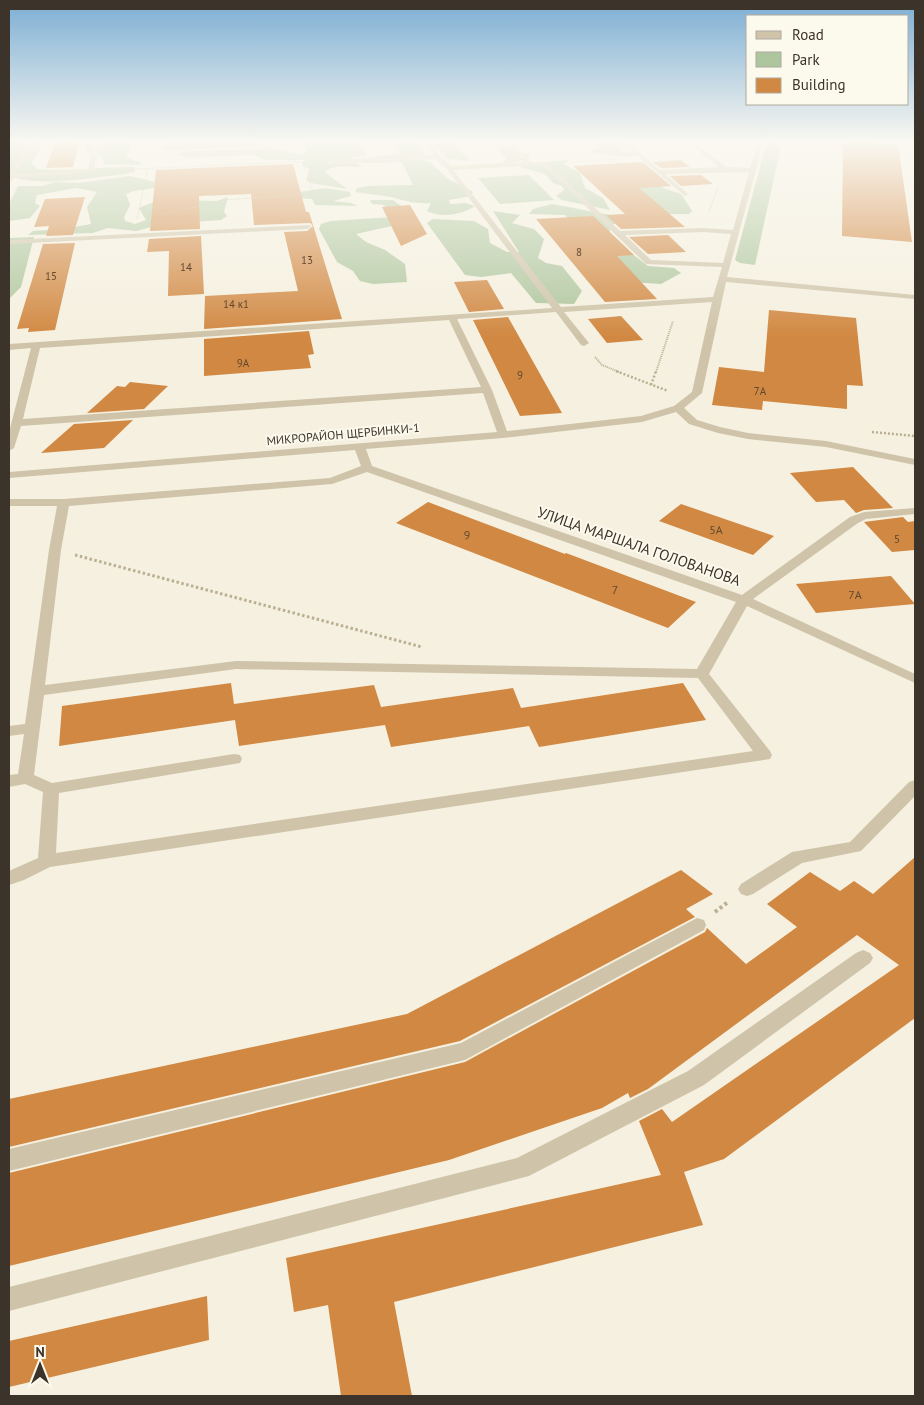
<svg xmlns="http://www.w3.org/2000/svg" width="924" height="1405" font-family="'PT Sans',sans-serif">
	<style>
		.green { fill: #aec69d }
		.building { fill: #d18842 }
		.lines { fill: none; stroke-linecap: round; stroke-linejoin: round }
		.path-far4 { stroke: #bbaf93; stroke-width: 1; stroke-dasharray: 1 1; stroke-linecap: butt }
		.path-far3 { stroke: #bbaf93; stroke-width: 2; stroke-dasharray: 1 1; stroke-linecap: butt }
		.path-far2 { stroke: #bbaf93; stroke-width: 2.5; stroke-dasharray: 2 2; stroke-linecap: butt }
		.path-far1 { stroke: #bbaf93; stroke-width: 3; stroke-dasharray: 2.5 2.5; stroke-linecap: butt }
		.path { stroke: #bbaf93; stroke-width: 4; stroke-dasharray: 3 3; stroke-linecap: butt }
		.minor { fill: #cfc4a9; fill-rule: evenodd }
		.labels { text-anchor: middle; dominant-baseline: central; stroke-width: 4; stroke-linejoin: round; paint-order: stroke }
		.far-number-label { font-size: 11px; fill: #614930 }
		.far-street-label { font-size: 12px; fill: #3c342a; stroke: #fcf9ed }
		.number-label { font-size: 12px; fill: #614930 }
		.street-label { font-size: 15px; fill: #3c342a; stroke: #fcf9ed }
	</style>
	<rect width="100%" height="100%" fill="#f5f0df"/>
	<g class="green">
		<path d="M9 140 45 141 31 163 37 169C69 172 102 166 134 167L135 171 127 174C92 177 42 188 9 176Z"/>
		<path d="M298 140 361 141 367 155 350 158 362 167C350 167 334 164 325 172L347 189 311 183 306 180 310 169 302 166 304 160H267L253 155H241L187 158 178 155 180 152 270 148 303 155 307 149 299 144Z"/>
		<polygon points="615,140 614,142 631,143 633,146 621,149 622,151 644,154 626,157 594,153 590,150 599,149 599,147 595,144 577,141"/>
		<polygon points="87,141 133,141 126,158 140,162 141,165 104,164 102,155 87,153"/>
		<polygon points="164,141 257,140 258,144 255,147 166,150 162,148 161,145"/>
		<path d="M393 141H416L425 155 416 158 430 162 448 179 473 192 471 196 449 200 450 204 465 203 475 206C462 215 441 218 427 211L431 203C416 204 406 201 391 197 381 195 367 194 355 192L357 188 368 186 413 185 402 162 361 163 358 159 401 154Z"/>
		<polygon points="436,141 456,141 456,149 470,158 466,161 444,158 446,155 435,147"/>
		<path d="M491 141H504L498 142C507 147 524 151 531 157L515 162 501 163 507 160Z"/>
		<polygon points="767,141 782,141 755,265 740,263 735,260"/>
		<polygon points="569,160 564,164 580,173 585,188 603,198 610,210 562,200 556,196 564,190 562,186 553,183 545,174 520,167 544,162"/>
		<polygon points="620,163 637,165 653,182 666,189 681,194 692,211 689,214 665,214 609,165"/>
		<polygon points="529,175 554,200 500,204 478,178"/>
		<path d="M130 176 164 184 162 187 134 191 126 194 130 205 124 217 125 221 135 224 146 220 139 208C161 196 193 201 217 201L228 197 224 212 227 216 221 220 163 224 136 231 108 228 93 233 28 235 33 231 64 229 91 224 87 207 97 192 76 188 37 195 35 203 40 206 30 218 9 221V204L18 186H43L54 182 79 183Z"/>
		<polygon points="326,188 350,192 351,196 333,201 351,203 358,206 315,205 312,199 272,196"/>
		<polygon points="370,200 393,200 419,220 356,234 366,242 385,250 405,264 407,282 373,284 360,281 353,271 337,262 319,229 321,224 331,221 392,217 384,205 372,204"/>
		<polygon points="552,204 621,217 620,222 611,225 609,236 648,266 674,268 681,273 661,284 631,282 565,215 529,214 533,209"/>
		<polygon points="493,211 520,215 512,223 534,229 544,239 538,258 546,263 562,266 582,291 574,304 536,303 511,273 481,277 465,275 427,223 433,219 474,221 488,229 490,243 507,252 519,252"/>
		<polygon points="34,237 21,287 9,299 9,238"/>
	</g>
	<g class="building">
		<polygon points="56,140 80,140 73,167 46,168"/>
		<polygon points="843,141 898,144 912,242 842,236"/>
		<polygon points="681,160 690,167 661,168 653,162"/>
		<polygon points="643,162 671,186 639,188 685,227 621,229 606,215 625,214 573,166"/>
		<polygon points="293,164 306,212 309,212 342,319 204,329 205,296 298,291 284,232 307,231 313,226 310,223 254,225 251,194 199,196 200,229 150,231 156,170"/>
		<polygon points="701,175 713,184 681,186 670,176"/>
		<polygon points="85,197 73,235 46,236 49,226 34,227 45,199"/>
		<polygon points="410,205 427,234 401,246 382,207"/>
		<polygon points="593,216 634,255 617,256 657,299 605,302 536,219"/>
		<polygon points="668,235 686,252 648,254 629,237"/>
		<polygon points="201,236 204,294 168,296 169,251 147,252 149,239"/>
		<polygon points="75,243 55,330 28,332 29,328 17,329 43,244"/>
		<polygon points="487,280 504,309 469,312 454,282"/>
		<polygon points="769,310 856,318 863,386 847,385 847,409 763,401 762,410 712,405 719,367 764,372"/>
		<polygon points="621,316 643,340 607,343 588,319"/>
		<polygon points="508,317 562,413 520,416 473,320"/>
		<polygon points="309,331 314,354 308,355 311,368 204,376 204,339"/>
		<polygon points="130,382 168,386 144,409 87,413 117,386 125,387"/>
		<polygon points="133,420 104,448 41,453 74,424"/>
		<polygon points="853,467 893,508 864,510 856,513 844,500 816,502 790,473"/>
		<polygon points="428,502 565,554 566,553 696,602 668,628 396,523"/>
		<polygon points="681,504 774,536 753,555 659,521"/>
		<polygon points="903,517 908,522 915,521 915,550 892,552 864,522"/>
		<polygon points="891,576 915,604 816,613 796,584"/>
		<polygon points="231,683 234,704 374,685 381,707 513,688 521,708 683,683 706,720 539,747 529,726 391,747 385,725 239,746 235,720 59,746 62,706"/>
		<polygon points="915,857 915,1018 724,1159 684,1172 703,1225 394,1302 412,1396 341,1396 328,1305 294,1312 286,1258 661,1175 639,1121 662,1109 672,1122 899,965 857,935 648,1089 630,1098 628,1093 602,1108 449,1160 9,1266 9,1173 465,1062 705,932 707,928 746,964 797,927 767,904 810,872 840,891 854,881 873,894"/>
		<polygon points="681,870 713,894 686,909 695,917 460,1041 9,1147 9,1099 407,1014"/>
		<polygon points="207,1296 209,1340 9,1387 9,1341"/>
	</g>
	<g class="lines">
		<g class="path-far4">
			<polyline points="570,162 616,159"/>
			<polyline points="110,170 292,162 309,163"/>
			<polyline points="709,212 718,187"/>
			<polyline points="161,215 222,200 314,194 308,179 309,169"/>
			<polyline points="137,219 148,168"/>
		</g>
		<g class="path-far3">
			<polyline points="595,357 602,365 619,372"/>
			<polyline points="656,372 673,321"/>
		</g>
		<g class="path-far2">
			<polyline points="616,371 668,391"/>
			<polyline points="651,385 656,371"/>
			<polyline points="872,432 915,436"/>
		</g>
		<polyline class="path-far1" points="75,555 422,647"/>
		<polyline class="path" points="715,912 728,902"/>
		<g class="minor">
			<polygon points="28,140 34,140 16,174 88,169 93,140 99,140 94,171 91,173 14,178 9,183 9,176"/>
			<path d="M425 140H431L440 156 451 166 524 162 505 140H511L531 162H546L620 231 703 228 733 230 749 172 665 174 687 193 688 194 685 196 619 140H625L660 170 719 167 684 140H690L727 167 750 168 758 140H764L727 277 915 295V299L726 282 702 393 684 408 697 420 720 427 748 433 826 441 915 459V465L826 447 748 439 718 433 689 424 676 412 642 422 503 438 366 449 372 466 742 595 850 517 864 512 915 508V514L866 519 858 523 753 599 915 674V683L747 606 709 674 770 751 772 755 770 759 50 867 24 880 9 885V871L38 858 43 792 25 784 9 787V775L18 774 24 734 9 736V726L25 724 49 550 57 506H9V499H64L330 478 361 466 355 450 9 478V472L497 432 483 393 21 426 14 448 9 451V432L31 348 9 350V344L552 308 447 169 436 159 327 165 324 163 327 161 434 155ZM543 165 646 264 722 267 713 297 561 307 453 170ZM703 232 731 234 723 263 651 260 625 235ZM712 302 692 392 674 406 641 416 507 431 492 390 457 319 556 312 581 345 584 346 589 343 564 312ZM449 320 481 387 23 419 40 348ZM367 472 736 602 697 669 236 661 45 685 61 550 69 506 332 484ZM236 669 698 678 753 751 56 853 59 793 234 764 240 763 242 759 240 755 234 754 52 783 34 775 44 695Z"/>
			<polygon points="892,140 915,140 915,144 894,142"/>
			<polygon points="310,225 311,227 307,229 9,244 9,240"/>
			<polygon points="915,780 915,796 861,851 802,863 753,894 747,896 741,894 738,889 741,884 792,852 850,842 909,782"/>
			<polygon points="697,918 704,920 706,925 704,930 465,1060 9,1171 9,1149 461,1043"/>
			<polygon points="863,950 870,953 873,958 870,963 704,1085 529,1176 9,1311 9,1287 517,1158 688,1071 856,953"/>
		</g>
	</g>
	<linearGradient id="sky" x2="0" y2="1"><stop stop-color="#7caed4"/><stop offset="0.42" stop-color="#faf8f1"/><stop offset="1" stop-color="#faf8f1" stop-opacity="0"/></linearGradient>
	<rect width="924" height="337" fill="url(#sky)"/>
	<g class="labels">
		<g class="far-number-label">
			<text x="579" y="252">8</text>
			<text x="307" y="260">13</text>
			<text x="186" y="267">14</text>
			<text x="51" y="276">15</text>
			<text x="236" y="304">14 к1</text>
			<text x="243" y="363">9А</text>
			<text x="520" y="375">9</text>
			<text x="760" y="391">7А</text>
		</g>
		<g class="far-street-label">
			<text transform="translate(343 434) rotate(-5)">МИКРОРАЙОН ЩЕРБИНКИ-1</text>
		</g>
		<g class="number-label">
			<text x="716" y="529">5А</text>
			<text x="467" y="534">9</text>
			<text x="897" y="538">5</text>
			<text x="615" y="589">7</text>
			<text x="855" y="594">7А</text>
		</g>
		<g class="street-label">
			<text transform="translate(639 546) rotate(19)">УЛИЦА МАРШАЛА ГОЛОВАНОВА</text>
		</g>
	</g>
	<rect width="924" height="1405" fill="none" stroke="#3c342a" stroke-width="20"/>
	<rect x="746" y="15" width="162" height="90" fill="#fcf9ed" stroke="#afaa9f"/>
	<rect x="756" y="31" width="25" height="8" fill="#cfc4a9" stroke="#afaa9f"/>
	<text x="792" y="40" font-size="15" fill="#3c342a">Road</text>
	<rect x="756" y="52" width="25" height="15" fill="#aec69d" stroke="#afaa9f"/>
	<text x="792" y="65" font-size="15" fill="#3c342a">Park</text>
	<rect x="756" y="78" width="25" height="15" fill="#d18842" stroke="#afaa9f"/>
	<text x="792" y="90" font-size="15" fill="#3c342a">Building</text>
	<g transform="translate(40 1365)" stroke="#fcf9ed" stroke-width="4" paint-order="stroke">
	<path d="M0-4L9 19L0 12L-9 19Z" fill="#3c342a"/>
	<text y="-8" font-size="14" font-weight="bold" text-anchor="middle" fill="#3c342a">N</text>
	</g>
</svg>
